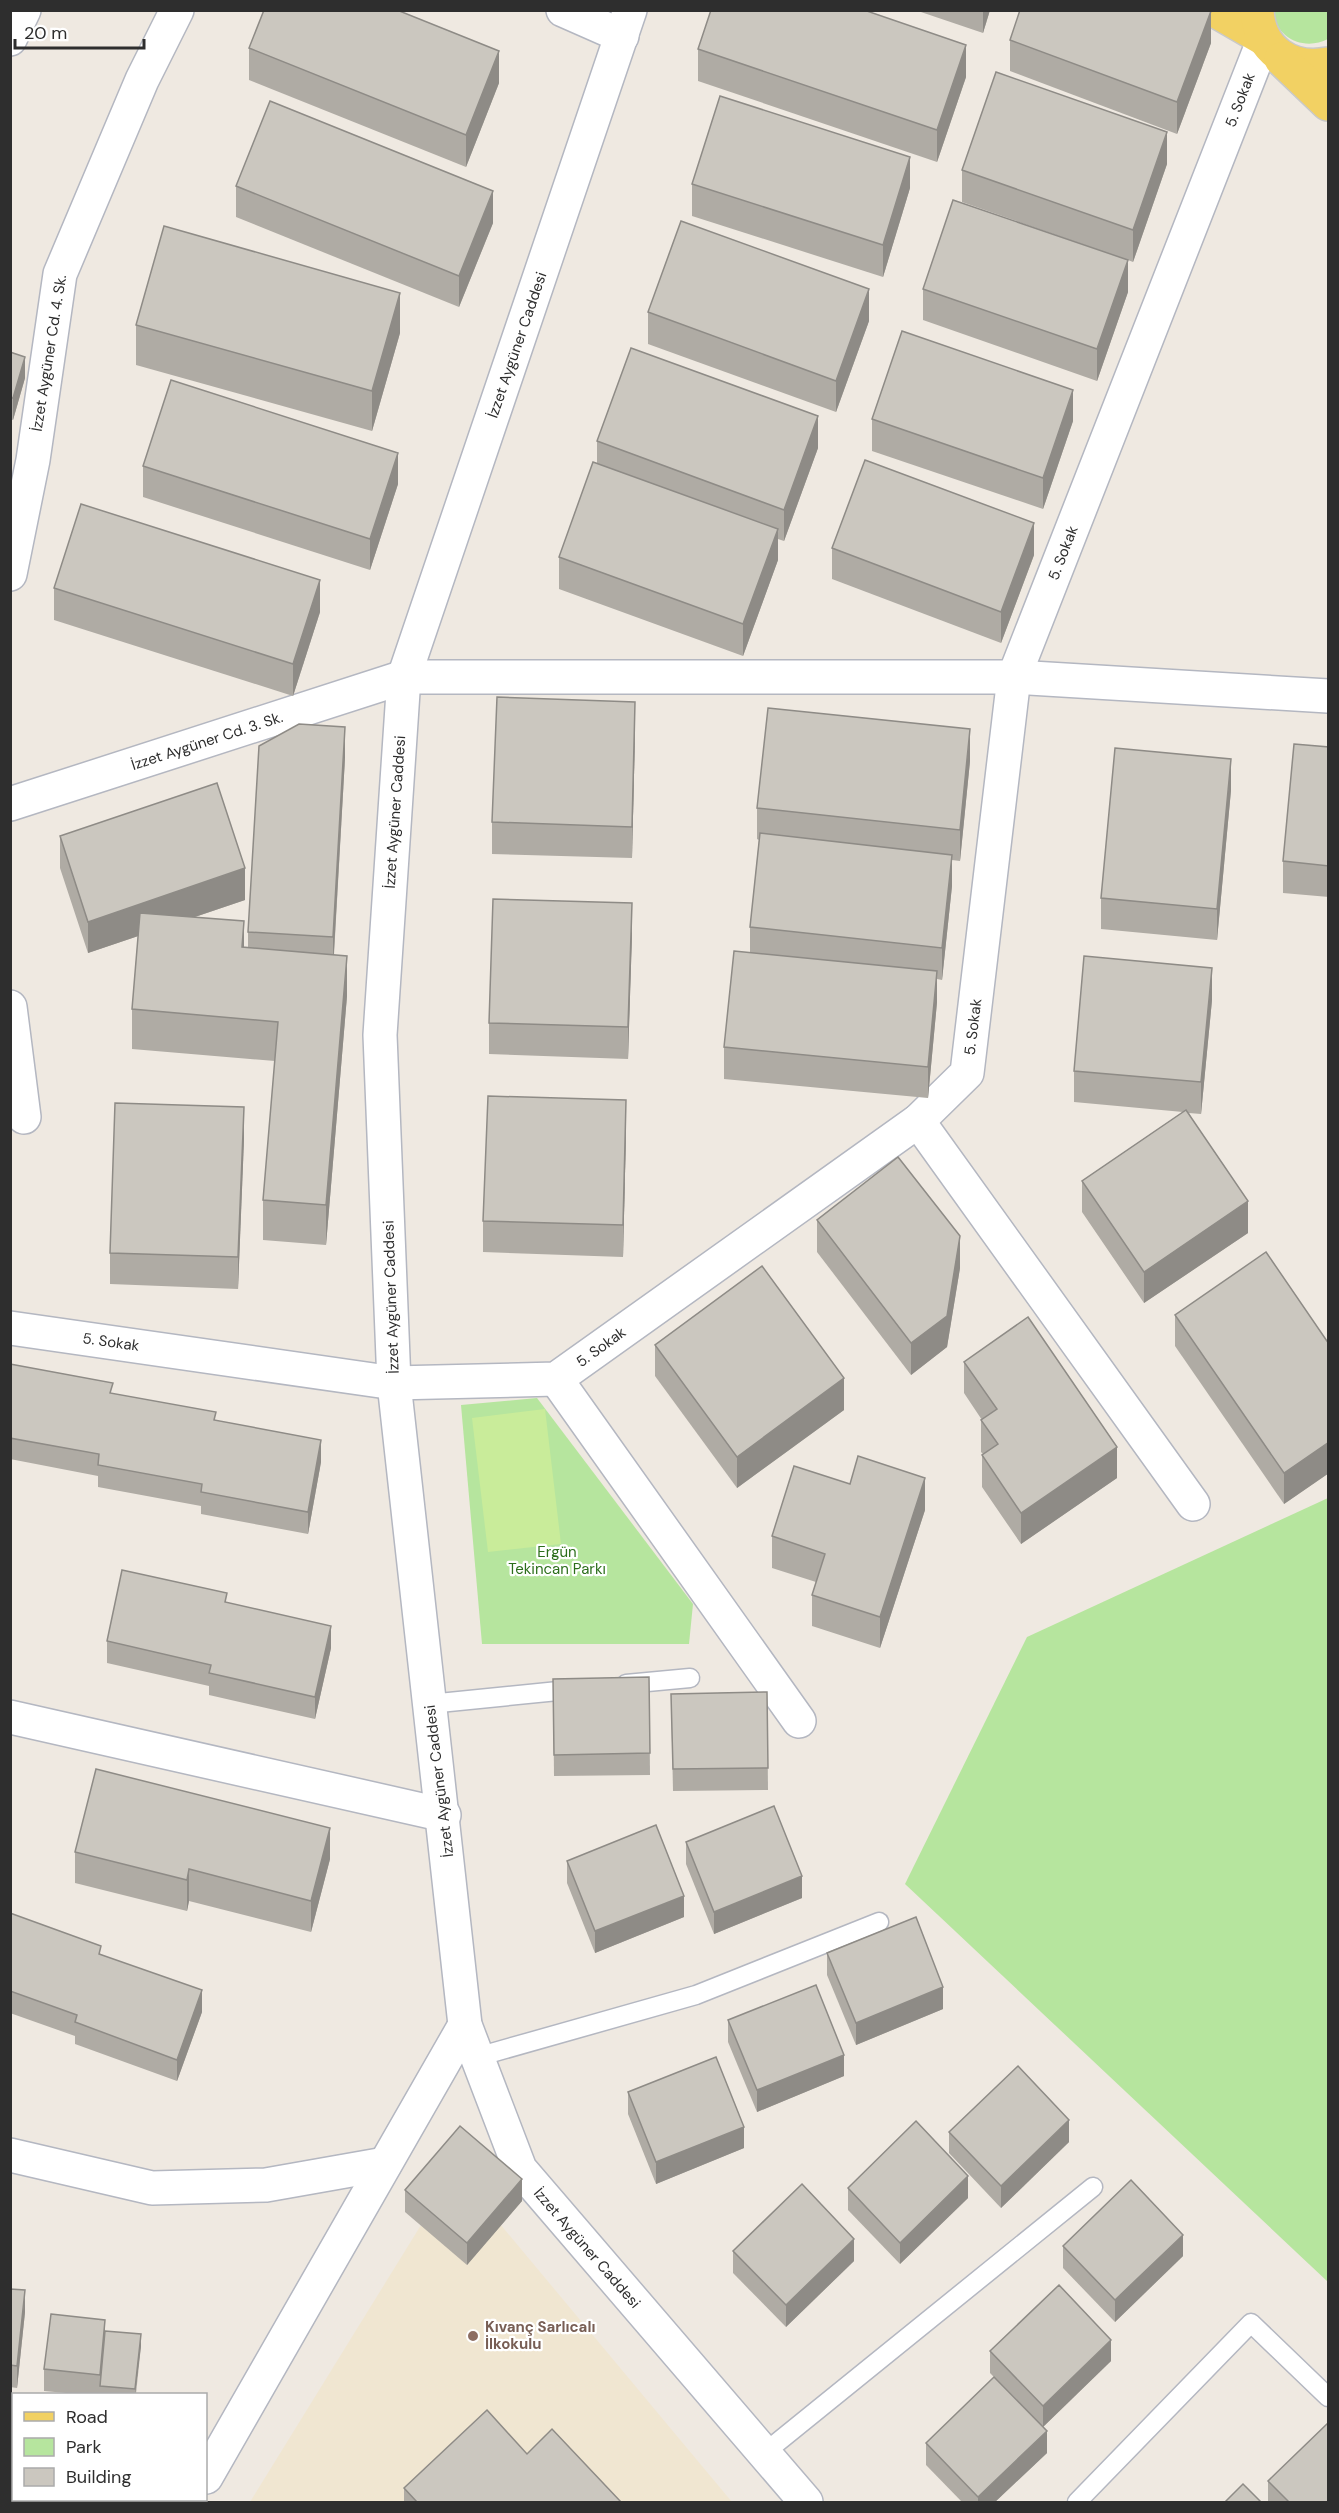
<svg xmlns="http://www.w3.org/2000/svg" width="1339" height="2513" font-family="'DM Sans',sans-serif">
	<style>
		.education { fill: #f0e6d1 }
		.green { fill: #b6e59e }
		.pitch { fill: #c9ec9a }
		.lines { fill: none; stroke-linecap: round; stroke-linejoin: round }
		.lane-casing { stroke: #b4b7c1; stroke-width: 21 }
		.street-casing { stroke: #b4b7c1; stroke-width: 36 }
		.secondary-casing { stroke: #b4b7c1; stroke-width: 36 }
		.primary-casing { stroke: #c9c9c9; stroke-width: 36 }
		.lane { stroke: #fff; stroke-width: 18 }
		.street { stroke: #fff; stroke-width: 33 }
		.secondary { stroke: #fff; stroke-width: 33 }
		.primary { stroke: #f2d163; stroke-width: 33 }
		.wall { fill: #afaba4 }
		.shaded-wall { fill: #8e8b86 }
		.building { fill: #cbc7bf; stroke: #8e8b86; stroke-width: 1.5 }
		.education-dot { fill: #8d6e63; stroke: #fff; stroke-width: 2 }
		.labels { text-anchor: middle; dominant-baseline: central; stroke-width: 4.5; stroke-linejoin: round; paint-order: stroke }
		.street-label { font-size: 15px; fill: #2e2e2e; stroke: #fff }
		.park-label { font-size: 15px; fill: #2c6e1b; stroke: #fff }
		.education-label { font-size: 15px; font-weight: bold; fill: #785e54; stroke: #fff; text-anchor: start }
	</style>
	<rect width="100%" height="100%" fill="#efe9e1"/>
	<polygon class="education" points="455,2170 732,2502 250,2502"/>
	<g class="green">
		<path d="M1274 11H1328V39C1305 51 1275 39 1274 11Z"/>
		<polygon points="537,1398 693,1604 689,1644 482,1644 461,1405"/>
		<polygon points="1328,1498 1328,2282 905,1884 1027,1637"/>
	</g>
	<polygon class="pitch" points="545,1409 561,1544 488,1552 472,1418"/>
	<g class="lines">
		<defs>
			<g id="lane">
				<polyline points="626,1684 690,1678"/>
				<polyline points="429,1704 578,1689"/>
				<polyline points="477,2057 696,1995 879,1922"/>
				<polyline points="763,2454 1093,2187"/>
				<polyline points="1077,2502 1251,2323 1328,2397"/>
			</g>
			<g id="street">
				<polyline points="563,10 622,36"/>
				<polyline points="10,39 24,10"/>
				<polyline points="10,574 33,460 60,274 142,80 177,10"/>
				<polyline points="10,804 404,677 1014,677 1328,696"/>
				<polyline points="10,1007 24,1117"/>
				<polyline points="918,1121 1193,1504"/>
				<polyline points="10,1328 394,1383 556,1379 918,1121 967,1073 1014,677 1264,39"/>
				<polyline points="556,1379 799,1721"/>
				<polyline points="10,1717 444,1815"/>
				<polyline points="10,2155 152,2188 266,2185 385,2164"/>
				<polyline points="10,2447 14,2447"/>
			</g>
			<g id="secondary">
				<polyline points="630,10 404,677 380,1035 394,1383 465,2025 520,2169 806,2502"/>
				<polyline points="206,2477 465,2025"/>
			</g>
			<g id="primary">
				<polyline points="1214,10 1264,39"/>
				<path d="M1257 10C1259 51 1291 71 1328 64"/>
				<polyline points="1281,59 1328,104"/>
			</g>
		</defs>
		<use href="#lane" class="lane-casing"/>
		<use href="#street" class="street-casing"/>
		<use href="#secondary" class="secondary-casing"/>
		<use href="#primary" class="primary-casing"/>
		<use href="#lane" class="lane"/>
		<use href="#street" class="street"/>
		<use href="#secondary" class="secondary"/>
		<use href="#primary" class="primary"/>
	</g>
	<g class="wall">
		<polygon points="915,10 990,10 983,33"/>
		<polygon points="1010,40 1211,43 1177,134 1010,71"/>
		<polygon points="249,48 499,83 466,167 249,80"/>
		<polygon points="698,49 966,77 937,162 698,81"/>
		<polygon points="1167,164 1133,262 1128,260 1128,292 1097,381 923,320 923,289 1102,251 962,202 962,170"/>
		<polygon points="692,184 910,188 883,277 692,216"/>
		<polygon points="236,186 493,223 459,307 236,217"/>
		<polygon points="648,312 869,321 836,412 648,344"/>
		<polygon points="136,325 400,333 372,431 136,365"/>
		<polygon points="10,352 25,378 13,420 10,419"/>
		<polygon points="872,419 1073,421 1043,509 872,451"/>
		<polygon points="597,441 818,448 784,541 778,539 778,560 743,656 559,589 559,557 597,463"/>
		<polygon points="143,466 398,484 370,570 143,497"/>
		<polygon points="832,548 1034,555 1001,643 832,579"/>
		<polygon points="54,588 320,612 293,696 54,620"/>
		<polygon points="635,733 632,858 492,854 492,822"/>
		<polygon points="1329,747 1329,897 1283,893 1283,861"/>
		<polygon points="345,758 334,955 347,996 326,1245 263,1240 263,1200 275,1061 132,1049 132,1009 138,936 88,953 60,868 60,836 245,900 195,917 244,947 248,948 248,932"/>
		<polygon points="970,761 960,861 952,860 952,886 942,980 937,979 937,1002 928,1098 724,1079 724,1047 750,953 750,927 759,840 757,839 757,808"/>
		<polygon points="1231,790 1217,940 1101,929 1101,898"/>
		<polygon points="632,934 628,1059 489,1054 489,1023"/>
		<polygon points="1212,1000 1201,1114 1189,1113 1248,1233 1144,1303 1082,1212 1082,1181 1183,1112 1074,1102 1074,1071"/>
		<polygon points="626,1132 623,1257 483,1252 483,1221"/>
		<polygon points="244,1139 238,1289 110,1284 110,1253"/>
		<polygon points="817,1220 960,1268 947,1347 911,1375 817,1252"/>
		<polygon points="1175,1315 1329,1344 1329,1473 1284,1504 1175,1346"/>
		<polygon points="655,1345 844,1410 737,1488 655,1376"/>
		<polygon points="964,1362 1117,1478 1021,1544 982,1487 982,1455 983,1454 981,1452 981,1420 982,1420 964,1393"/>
		<polygon points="10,1364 113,1394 216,1420 321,1462 308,1534 201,1514 201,1506 98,1487 98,1476 10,1459"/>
		<polygon points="925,1510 880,1648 812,1626 812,1595 816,1582 772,1568 772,1536"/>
		<polygon points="227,1602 331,1648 315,1719 209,1695 209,1686 107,1663 107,1641"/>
		<polygon points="649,1677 650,1775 554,1776 553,1679"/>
		<polygon points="767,1692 768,1790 673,1791 671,1694"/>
		<polygon points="686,1842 802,1898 714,1934 686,1864"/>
		<polygon points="75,1852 330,1859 311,1932 189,1901 187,1911 75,1883"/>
		<polygon points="567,1861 684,1917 595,1953 567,1883"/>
		<polygon points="10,1913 101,1954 202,2012 177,2081 75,2044 75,2036 10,2013"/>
		<polygon points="827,1953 943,2009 856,2045 827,1975"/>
		<polygon points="728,2020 844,2076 757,2112 728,2042"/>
		<polygon points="628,2092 744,2148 656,2184 628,2114"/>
		<polygon points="949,2132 1069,2142 1001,2208 949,2153"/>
		<polygon points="848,2188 968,2198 900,2264 848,2210"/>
		<polygon points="405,2190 522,2201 467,2265 405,2212"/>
		<polygon points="1063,2246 1183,2256 1115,2322 1063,2268"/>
		<polygon points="733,2251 854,2261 786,2327 733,2273"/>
		<polygon points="10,2289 25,2312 17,2388 10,2387"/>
		<polygon points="105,2331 141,2346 136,2394 77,2394 44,2391 44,2369"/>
		<polygon points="990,2351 1111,2361 1043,2427 990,2373"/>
		<polygon points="926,2443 1047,2453 995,2502 962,2502 926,2465"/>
		<polygon points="527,2454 621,2502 404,2502 404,2488"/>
		<polygon points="1268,2481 1329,2502 1268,2502"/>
	</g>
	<g class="shaded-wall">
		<polygon points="983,10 990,10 983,33"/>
		<polygon points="1211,11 1211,43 1177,134 1177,102"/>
		<polygon points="966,45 966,77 937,162 937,130"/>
		<polygon points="499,51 499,83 466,167 466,135"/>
		<polygon points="1167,132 1167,164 1133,262 1133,230"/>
		<polygon points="910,157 910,188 883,277 883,245"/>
		<polygon points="493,191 493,223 459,307 459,276"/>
		<polygon points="1128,260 1128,292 1097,381 1097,349"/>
		<polygon points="869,289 869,321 836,412 836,381"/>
		<polygon points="400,293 400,333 372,431 372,391"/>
		<polygon points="25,357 25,378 13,420 13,398"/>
		<polygon points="1073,390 1073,421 1043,509 1043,478"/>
		<polygon points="818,416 818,448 784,541 784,510"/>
		<polygon points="398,453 398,484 370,570 370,539"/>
		<polygon points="1034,523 1034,555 1001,643 1001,612"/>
		<polygon points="778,529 778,560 743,656 743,624"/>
		<polygon points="320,580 320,612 293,696 293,664"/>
		<polygon points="635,702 635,733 632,858 632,827"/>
		<polygon points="345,727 345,758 333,968 333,937"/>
		<polygon points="970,729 970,761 960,861 960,830"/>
		<polygon points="1231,759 1231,790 1217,940 1217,909"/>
		<polygon points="952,855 952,886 942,980 942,948"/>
		<polygon points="245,868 245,900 88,953 88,922"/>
		<polygon points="632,903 632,934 628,1059 628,1027"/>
		<polygon points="244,921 244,961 242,947"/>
		<polygon points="347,956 347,996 326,1245 326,1205"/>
		<polygon points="1212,968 1212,1000 1201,1114 1201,1082"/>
		<polygon points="937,971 937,1002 928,1098 928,1067"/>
		<polygon points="626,1100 626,1132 623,1257 623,1225"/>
		<polygon points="244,1107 244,1139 238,1289 238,1257"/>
		<polygon points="1248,1201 1248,1233 1144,1303 1144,1272"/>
		<polygon points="960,1236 960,1268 947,1347 911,1375 911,1343"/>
		<polygon points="844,1378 844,1410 737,1488 737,1457"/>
		<polygon points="321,1440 321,1462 308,1534 308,1512"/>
		<polygon points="1329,1442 1329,1473 1284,1504 1284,1473"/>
		<polygon points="1117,1447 1117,1478 1021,1544 1021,1513"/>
		<polygon points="925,1478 925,1510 880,1648 880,1617"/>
		<polygon points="331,1626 331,1648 315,1719 315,1697"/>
		<polygon points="330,1828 330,1859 311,1932 311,1901"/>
		<polygon points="189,1869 189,1901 187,1911 187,1880"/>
		<polygon points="802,1876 802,1898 714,1934 714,1912"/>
		<polygon points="684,1896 684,1917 595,1953 595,1931"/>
		<polygon points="943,1987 943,2009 856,2045 856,2023"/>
		<polygon points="202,1990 202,2012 177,2081 177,2060"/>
		<polygon points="844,2055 844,2076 757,2112 757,2090"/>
		<polygon points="1069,2120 1069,2142 1001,2208 1001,2186"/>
		<polygon points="744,2127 744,2148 656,2184 656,2162"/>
		<polygon points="968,2176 968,2198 900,2264 900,2243"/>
		<polygon points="522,2179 522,2201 467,2265 467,2243"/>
		<polygon points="1183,2235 1183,2256 1115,2322 1115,2300"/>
		<polygon points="854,2239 854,2261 786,2327 786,2305"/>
		<polygon points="25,2290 25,2312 17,2388 17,2366"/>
		<polygon points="105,2320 105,2342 100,2386 100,2394 100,2375"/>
		<polygon points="141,2334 141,2346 135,2394 135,2389"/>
		<polygon points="1111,2340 1111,2361 1043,2427 1043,2406"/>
		<polygon points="1047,2431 1047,2453 995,2502 978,2502 978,2497"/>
	</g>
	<g class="building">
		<polygon points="264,10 397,10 499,51 466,135 249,48"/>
		<polygon points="711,10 864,10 966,45 937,130 698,49"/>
		<polygon points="1020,10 1209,10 1211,11 1177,102 1010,40"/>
		<polygon points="996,72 1167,132 1133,230 962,170"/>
		<polygon points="720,96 910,157 883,245 692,184"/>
		<polygon points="270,101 493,191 459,276 236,186"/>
		<polygon points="953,200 1128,260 1097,349 923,289"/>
		<polygon points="681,221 869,289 836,381 648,312"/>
		<polygon points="164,226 400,293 372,391 136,325"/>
		<polygon points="902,331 1073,390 1043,478 872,419"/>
		<polygon points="631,348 818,416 784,510 597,441"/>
		<polygon points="10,352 25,357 13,398 10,398"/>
		<polygon points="171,380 398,453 370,539 143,466"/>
		<polygon points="865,460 1034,523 1001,612 832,548"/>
		<polygon points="593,462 778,529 743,624 559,557"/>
		<polygon points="81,504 320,580 293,664 54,588"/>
		<polygon points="497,697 635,702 632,827 492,822"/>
		<polygon points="768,708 970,729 960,830 757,808"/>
		<polygon points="299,724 345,727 333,937 248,932 259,746"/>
		<polygon points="1294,744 1329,747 1329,866 1283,861"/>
		<polygon points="1115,748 1231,759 1217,909 1101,898"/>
		<polygon points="217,783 245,868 88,922 60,836"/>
		<polygon points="760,833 952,855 942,948 750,927"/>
		<polygon points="493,899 632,903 628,1027 489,1023"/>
		<polygon points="140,913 244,921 242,947 347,956 326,1205 263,1200 278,1022 132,1009"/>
		<polygon points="734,951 937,971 928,1067 724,1047"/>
		<polygon points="1084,956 1212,968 1201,1082 1074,1071"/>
		<polygon points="488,1096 626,1100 623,1225 483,1221"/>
		<polygon points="115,1103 244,1107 238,1257 110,1253"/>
		<polygon points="1186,1110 1248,1201 1144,1272 1082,1181"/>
		<polygon points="898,1157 960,1236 947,1316 911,1343 817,1220"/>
		<polygon points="1266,1252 1329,1344 1329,1442 1284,1473 1175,1315"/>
		<polygon points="762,1266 844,1378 737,1457 655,1345"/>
		<polygon points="1028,1317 1117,1447 1021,1513 982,1455 998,1444 981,1420 997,1409 964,1362"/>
		<polygon points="10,1364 113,1383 110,1393 216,1412 214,1420 321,1440 308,1512 201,1492 202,1484 98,1465 99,1454 10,1438"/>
		<polygon points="858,1456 925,1478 880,1617 812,1595 825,1554 772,1536 794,1466 850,1484"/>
		<polygon points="122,1570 227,1593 225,1602 331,1626 315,1697 209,1673 211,1665 107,1641"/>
		<polygon points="649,1677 650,1753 554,1755 553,1679"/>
		<polygon points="767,1692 768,1768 673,1769 671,1694"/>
		<polygon points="96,1769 330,1828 311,1901 189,1869 187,1880 75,1852"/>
		<polygon points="774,1806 802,1876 714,1912 686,1842"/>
		<polygon points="656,1825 684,1896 595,1931 567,1861"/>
		<polygon points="10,1913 101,1946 99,1954 202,1990 177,2060 75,2022 77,2015 10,1991"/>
		<polygon points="916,1917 943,1987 856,2023 827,1953"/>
		<polygon points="816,1985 844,2055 757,2090 728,2020"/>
		<polygon points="716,2057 744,2127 656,2162 628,2092"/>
		<polygon points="1018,2066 1069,2120 1001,2186 949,2132"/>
		<polygon points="916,2121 968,2176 900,2243 848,2188"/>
		<polygon points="460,2126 522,2179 467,2243 405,2190"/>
		<polygon points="1131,2180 1183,2235 1115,2300 1063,2246"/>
		<polygon points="802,2184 854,2239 786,2305 733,2251"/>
		<polygon points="1059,2285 1111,2340 1043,2406 990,2351"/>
		<polygon points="10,2289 25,2290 17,2366 10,2365"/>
		<polygon points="51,2314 105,2320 100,2375 44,2369"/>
		<polygon points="105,2331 141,2334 135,2389 100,2386"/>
		<polygon points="994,2377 1047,2431 978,2497 926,2443"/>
		<polygon points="487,2410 527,2454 552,2429 621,2502 417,2502 404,2488"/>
		<polygon points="1329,2422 1329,2502 1289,2502 1268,2481"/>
		<polygon points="10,2460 14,2460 14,2499 42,2499 42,2502 10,2502"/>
		<polygon points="1243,2484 1261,2502 1225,2502"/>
		<polygon points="74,2499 139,2499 138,2502 74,2502"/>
	</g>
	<circle class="education-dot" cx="473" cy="2336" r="6"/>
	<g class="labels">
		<g class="street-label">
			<text transform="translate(1240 100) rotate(-69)">5. Sokak</text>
			<text transform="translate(517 345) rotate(-71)">İzzet Aygüner Caddesi</text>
			<text transform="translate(49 353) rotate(-81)">İzzet Aygüner Cd. 4. Sk.</text>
			<text transform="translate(1063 553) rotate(-69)">5. Sokak</text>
			<text transform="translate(207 741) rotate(-18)">İzzet Aygüner Cd. 3. Sk.</text>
			<text transform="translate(395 812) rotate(-86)">İzzet Aygüner Caddesi</text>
			<text transform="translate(973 1027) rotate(-83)">5. Sokak</text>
			<text transform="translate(391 1297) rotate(-92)">İzzet Aygüner Caddesi</text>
			<text transform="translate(111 1342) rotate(8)">5. Sokak</text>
			<text transform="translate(601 1347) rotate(-36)">5. Sokak</text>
			<text transform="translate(439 1781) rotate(-97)">İzzet Aygüner Caddesi</text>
			<text transform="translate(587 2248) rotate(49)">İzzet Aygüner Caddesi</text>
		</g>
		<g class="park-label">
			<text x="557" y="1552">Ergün<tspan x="557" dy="17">Tekincan Parkı</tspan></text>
		</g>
		<g class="education-label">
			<text x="485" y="2327">Kıvanç Sarlıcalı<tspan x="485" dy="17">İlkokulu</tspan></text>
		</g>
	</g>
	<rect width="1339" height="2513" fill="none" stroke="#2e2e2e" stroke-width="24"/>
	<rect x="12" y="2393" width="195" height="108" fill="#ffffff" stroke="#ababab" stroke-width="1.5"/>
	<rect x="24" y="2412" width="30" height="9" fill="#f2d163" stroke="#ababab" stroke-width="1.5"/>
	<text x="66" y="2423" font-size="18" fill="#2e2e2e">Road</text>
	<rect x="24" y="2438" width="30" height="18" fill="#b6e59e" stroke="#ababab" stroke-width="1.5"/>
	<text x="66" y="2453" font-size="18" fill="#2e2e2e">Park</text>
	<rect x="24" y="2468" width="30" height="18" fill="#cbc7bf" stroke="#ababab" stroke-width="1.5"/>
	<text x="66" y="2483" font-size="18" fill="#2e2e2e">Building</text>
	<path d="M15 39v9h129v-9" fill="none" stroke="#2e2e2e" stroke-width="3"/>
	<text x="24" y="39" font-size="18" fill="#2e2e2e" stroke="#ffffff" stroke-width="4.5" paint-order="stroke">20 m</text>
</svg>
